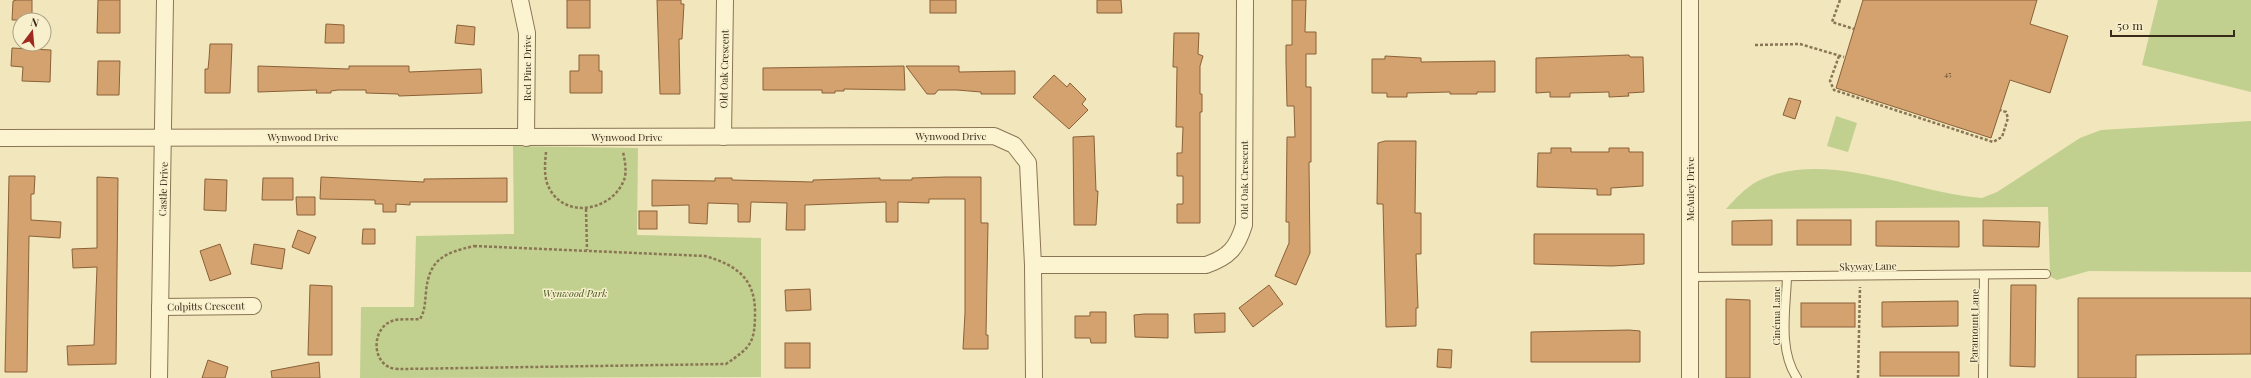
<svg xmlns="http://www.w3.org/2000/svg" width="2251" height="378" font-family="'Playfair Display',serif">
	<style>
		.green { fill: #c2d08f }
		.building { fill: #d3a26e; stroke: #8b6138 }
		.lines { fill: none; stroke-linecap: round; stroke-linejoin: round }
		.service-casing { stroke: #8a7654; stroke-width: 10 }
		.minor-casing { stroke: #8a7654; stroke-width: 18 }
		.path { stroke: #8a7654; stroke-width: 2.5; stroke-dasharray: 3 2; stroke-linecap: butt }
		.service { stroke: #fcf3d0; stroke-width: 8 }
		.minor { stroke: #fcf3d0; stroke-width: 16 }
		.labels { text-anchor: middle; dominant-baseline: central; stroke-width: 3; stroke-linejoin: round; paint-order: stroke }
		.number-label { font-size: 8px; fill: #5f492f }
		.street-label { font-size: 10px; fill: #382b1a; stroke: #f8f0cc }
		.park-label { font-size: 10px; font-style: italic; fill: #43561f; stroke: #f8f0cc }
	</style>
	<rect width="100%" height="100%" fill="#f1e6bc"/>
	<g class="green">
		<polygon points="2158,0 2251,0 2251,92 2142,65"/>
		<polygon points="1836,116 1857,123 1848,152 1827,146"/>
		<path d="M2251 121V272L2089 271 2057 280 2051 277 2050 272 2048 207 1726 209C1735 199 1745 188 1758 181 1825 148 1913 193 1982 198L1997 192 2080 138 2101 130Z"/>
		<polygon points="513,146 638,148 637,235 761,238 761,377 360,378 361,307 414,307 416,236 514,234"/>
	</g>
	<g class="building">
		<polygon points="17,0 32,0 32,20 12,20 13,1"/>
		<polygon points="98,0 120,0 120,33 97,33"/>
		<rect x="567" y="0" width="23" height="28"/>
		<polygon points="657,0 681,0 681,4 684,4 682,39 679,39 680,94 660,94"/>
		<rect x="930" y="0" width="26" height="13"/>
		<polygon points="1097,0 1121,0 1122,13 1097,13"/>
		<polygon points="1292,0 1306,0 1305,32 1316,32 1316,54 1306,54 1306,87 1311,87 1311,162 1309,162 1310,253 1296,285 1275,276 1289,243 1289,222 1286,222 1287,137 1295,137 1294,106 1287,106 1286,62 1286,45 1292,45"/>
		<polygon points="1863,0 2037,0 2030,24 2068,36 2050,93 2010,80 1991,138 1836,88"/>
		<polygon points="326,24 344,25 344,43 325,43"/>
		<polygon points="457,25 475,27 474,45 455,43"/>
		<polygon points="1174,33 1199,33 1198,54 1203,56 1200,66 1200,94 1202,94 1202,112 1200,112 1200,223 1177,223 1177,204 1183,204 1183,176 1177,176 1177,153 1182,153 1183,127 1176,127 1177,67 1173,67"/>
		<polygon points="210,44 232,44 230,93 205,93 205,69 208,69 209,59"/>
		<polygon points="12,48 51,50 50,82 22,81 23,67 11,66"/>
		<polygon points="579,55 599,55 599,71 602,71 602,93 570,93 570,71 579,71"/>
		<polygon points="1629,55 1630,57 1643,57 1644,92 1628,93 1629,96 1609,97 1609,92 1570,93 1570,97 1550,97 1550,92 1536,93 1536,58"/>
		<polygon points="1385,56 1421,58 1421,62 1495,61 1495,92 1477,92 1477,94 1450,94 1450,92 1407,93 1407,97 1387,97 1387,93 1372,93 1372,59 1385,59"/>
		<polygon points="98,61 120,61 119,95 97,95"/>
		<polygon points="258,66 349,69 349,66 409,66 409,72 481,69 482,93 399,96 398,94 366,93 366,90 338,90 331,91 331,93 316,93 317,90 258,92"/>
		<polygon points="904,66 905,90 844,89 844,91 835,91 835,93 822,93 822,90 763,90 763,68"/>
		<polygon points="906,66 959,66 959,72 1015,71 1015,94 981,94 981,92 957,90 938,90 935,94 927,94"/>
		<polygon points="1054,75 1067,87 1070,83 1086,99 1082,104 1088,110 1069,129 1033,97"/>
		<polygon points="1789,98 1801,101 1795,119 1783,115"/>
		<polygon points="1094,136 1096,191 1098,191 1096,225 1074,225 1073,137"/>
		<polygon points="1385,141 1416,141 1415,213 1421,213 1421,254 1416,254 1418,308 1416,308 1416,326 1386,327 1383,204 1377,204 1378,143"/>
		<polygon points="1551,148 1571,148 1571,152 1609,152 1609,148 1629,148 1629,152 1643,152 1643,186 1611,188 1611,195 1597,195 1597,189 1537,187 1538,153 1551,153"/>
		<polygon points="9,176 35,176 34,194 31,194 31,220 61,222 60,238 29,236 27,372 5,372"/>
		<polygon points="97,177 118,178 116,364 68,365 67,346 94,345 97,267 73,268 72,249 97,248"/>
		<polygon points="321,177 424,182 424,179 507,178 507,202 410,202 410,205 396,204 396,212 383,212 383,204 375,204 375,200 320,199"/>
		<polygon points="946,177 981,177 981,223 988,223 986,335 988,335 988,349 963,349 965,313 965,199 929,199 929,203 898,202 898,222 886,222 886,202 805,205 805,230 786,230 787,203 751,202 750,222 738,222 738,204 708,203 707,224 689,223 689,205 652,206 652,180 715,181 715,178 732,178 732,180 813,182 813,180 880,178 880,180 912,180 912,178"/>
		<polygon points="263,178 293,178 293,200 262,200"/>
		<polygon points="205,179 227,180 226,211 204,210"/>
		<polygon points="296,197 315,197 315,215 297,215"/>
		<rect x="639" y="211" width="18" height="18"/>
		<polygon points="1772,220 1772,245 1732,245 1732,221"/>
		<rect x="1797" y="220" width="54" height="25"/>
		<polygon points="1983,220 2040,222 2039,247 1983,246"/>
		<polygon points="1876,221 1959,221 1959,247 1876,246"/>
		<polygon points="363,229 375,229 375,244 362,244"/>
		<polygon points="298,230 316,237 309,254 292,247"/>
		<polygon points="1534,234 1644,234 1644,264 1612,266 1534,264"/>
		<polygon points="220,244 231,274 210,281 200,251"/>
		<polygon points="254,244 285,249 282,269 251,264"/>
		<polygon points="310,285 332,286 332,355 308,355"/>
		<polygon points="1269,285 1283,304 1253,327 1239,308"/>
		<polygon points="2011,285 2036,285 2035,367 2010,366"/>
		<polygon points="810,289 811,310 786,311 785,290"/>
		<polygon points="2078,298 2251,298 2251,354 2136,355 2136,378 2078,378"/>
		<polygon points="1726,299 1750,300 1750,378 1726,378"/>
		<polygon points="1958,301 1958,326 1882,327 1882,302"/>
		<rect x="1801" y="303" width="54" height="24"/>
		<polygon points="1090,312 1106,312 1106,343 1091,343 1090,338 1075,338 1075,316 1090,316"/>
		<polygon points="1225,313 1225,332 1195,333 1194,314"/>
		<polygon points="1144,314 1168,314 1168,338 1135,337 1134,315"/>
		<polygon points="1629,330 1640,331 1640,362 1531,362 1531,332"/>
		<rect x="785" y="343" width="25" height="25"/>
		<polygon points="1438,349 1452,350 1451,368 1437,367"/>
		<rect x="1880" y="352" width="79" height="24"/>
		<polygon points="208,360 228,367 225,378 202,378"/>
		<polygon points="319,362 320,378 272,378 271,371"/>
	</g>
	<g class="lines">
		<defs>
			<g id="service">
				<polyline points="1690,277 2046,274"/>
				<path d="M1787 277C1786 309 1778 350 1797 378"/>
				<polyline points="1983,378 1984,275"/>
			</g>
			<g id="minor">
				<polyline points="520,0 527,33 526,138"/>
				<polyline points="723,137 725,0"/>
				<polyline points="0,138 994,136 1014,145 1028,163 1033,265 1034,378"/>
				<path d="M1033 265H1206C1229 257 1237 248 1244 225L1245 0"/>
				<polyline points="160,307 253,306"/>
				<polyline points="159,378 165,0"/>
				<polyline points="1690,378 1690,0"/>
			</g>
		</defs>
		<use href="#service" class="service-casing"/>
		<use href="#minor" class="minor-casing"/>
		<g class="path">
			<polyline points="1840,0 1832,22 1854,29"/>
			<polyline points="1755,45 1800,44 1844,57"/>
			<polyline points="1839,56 1830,81 1834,90 1993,142 2002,137 2008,118 2006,112 2000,110"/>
			<path d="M546 152C545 162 544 174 547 183 560 220 611 213 624 180 627 172 625 161 623 152"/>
			<polyline points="586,209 587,250"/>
			<path d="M474 246 705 256C736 265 755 278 755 312 755 343 751 347 726 364L401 369C398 369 392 369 389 367 371 358 373 328 392 321 399 318 412 320 420 319 425 311 425 302 426 292 429 259 444 253 474 246Z"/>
			<polyline points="1858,378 1860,287"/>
		</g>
		<use href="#service" class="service"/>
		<use href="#minor" class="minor"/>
	</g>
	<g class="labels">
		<g class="number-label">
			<text x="1948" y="73">45</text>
		</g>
		<g class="street-label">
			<text transform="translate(527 68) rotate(-90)">Red Pine Drive</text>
			<text transform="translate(724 69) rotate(-89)">Old Oak Crescent</text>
			<text x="951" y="136">Wynwood Drive</text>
			<text x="303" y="137">Wynwood Drive</text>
			<text x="627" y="137">Wynwood Drive</text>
			<text transform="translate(1244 180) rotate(-90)">Old Oak Crescent</text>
			<text transform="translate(163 189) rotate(-88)">Castle Drive</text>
			<text transform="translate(1690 189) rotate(-90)">McAuley Drive</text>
			<text transform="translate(1868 266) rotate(-1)">Skyway Lane</text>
			<text transform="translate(206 306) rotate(-1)">Colpitts Crescent</text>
			<text transform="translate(1776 316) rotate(-90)">Cinéma Lane</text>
			<text transform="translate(1974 326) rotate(-89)">Paramount Lane</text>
		</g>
		<g class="park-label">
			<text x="575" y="293">Wynwood Park</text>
		</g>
	</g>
	<g transform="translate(32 32) rotate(16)"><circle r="19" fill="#f8f0cc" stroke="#aba185"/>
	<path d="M0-3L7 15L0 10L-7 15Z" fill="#9e2a1f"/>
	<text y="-6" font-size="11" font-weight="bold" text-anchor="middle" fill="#382b1a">N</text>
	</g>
	<path d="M2111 30v6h123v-6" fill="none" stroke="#382b1a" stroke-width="2"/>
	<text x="2117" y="30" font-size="12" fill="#382b1a" stroke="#f8f0cc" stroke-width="3" paint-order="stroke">50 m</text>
</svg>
